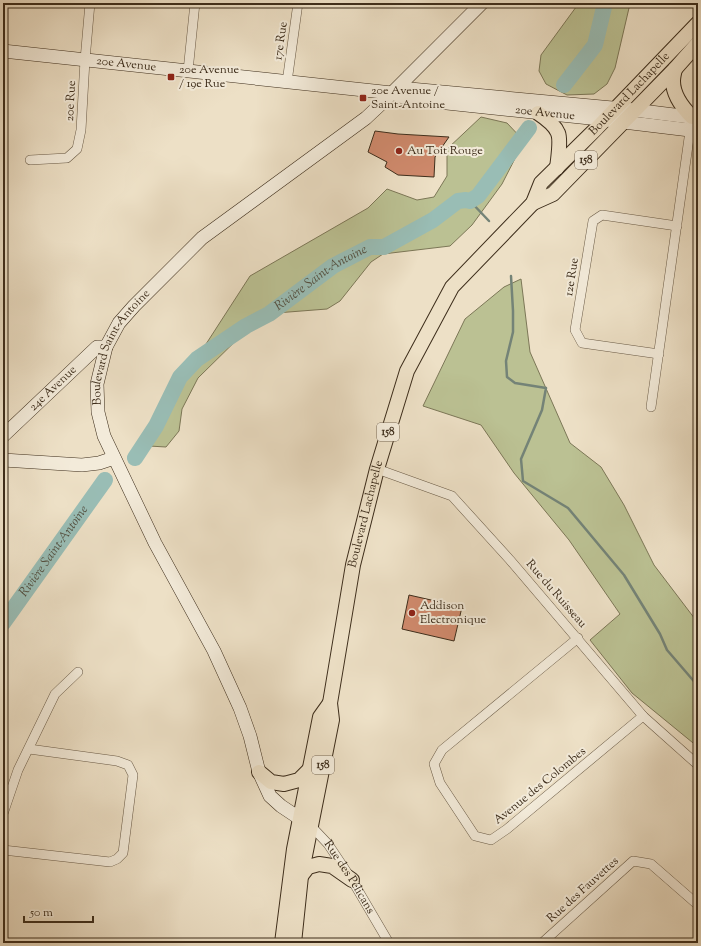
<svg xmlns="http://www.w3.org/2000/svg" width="701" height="946" font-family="'Sorts Mill Goudy',serif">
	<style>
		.green { fill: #bbc193; stroke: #7c7757 }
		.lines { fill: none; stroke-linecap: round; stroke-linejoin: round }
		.stream { stroke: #748377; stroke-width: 2.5 }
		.river { stroke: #99bdb5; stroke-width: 16 }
		.building { fill: #d08a6d; stroke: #3d2d1b }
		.street-casing { stroke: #695a46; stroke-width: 10 }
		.secondary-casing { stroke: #3d2d1b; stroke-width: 14 }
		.primary-casing { stroke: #3d2d1b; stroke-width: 16 }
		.street { stroke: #f3ebda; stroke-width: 9 }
		.secondary { stroke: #f3ebda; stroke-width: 13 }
		.primary { stroke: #ede0c6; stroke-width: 14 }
		.poi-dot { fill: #8f2418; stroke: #f3ebda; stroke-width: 1.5 }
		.labels { text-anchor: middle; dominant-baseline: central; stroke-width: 4; stroke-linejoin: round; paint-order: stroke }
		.shield { fill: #f3ebda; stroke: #746654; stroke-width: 1 }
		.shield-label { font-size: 11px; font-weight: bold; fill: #3d2d1b }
		.street-label { font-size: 12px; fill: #3d2d1b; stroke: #f3ebda }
		.poi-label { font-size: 12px; fill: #3d2d1b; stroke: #f3ebda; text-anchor: start }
		.water-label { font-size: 13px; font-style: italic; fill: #545142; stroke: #f3ebda }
	</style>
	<rect width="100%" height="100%" fill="#ede0c6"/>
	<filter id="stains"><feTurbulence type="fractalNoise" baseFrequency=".005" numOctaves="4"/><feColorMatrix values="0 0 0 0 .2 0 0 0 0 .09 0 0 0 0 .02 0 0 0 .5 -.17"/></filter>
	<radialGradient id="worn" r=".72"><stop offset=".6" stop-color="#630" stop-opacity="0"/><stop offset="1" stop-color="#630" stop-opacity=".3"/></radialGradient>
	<g class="green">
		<polygon points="579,3 632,3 629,8 615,68 607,84 594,94 567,95 546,84 539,71 541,55"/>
		<polygon points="481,117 507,123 524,141 502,184 472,225 450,246 383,254 371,262 340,301 327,309 263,314 198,378 182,409 179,431 166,447 149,446 175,392 250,276 368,208 387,189 417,200 434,197 447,176 447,149"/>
		<polygon points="521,279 530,352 570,443 601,467 624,505 654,565 698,623 698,747 632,693 590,640 620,614 569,540 514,473 481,425 423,406 465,319 504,287"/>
	</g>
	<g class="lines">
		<g class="stream">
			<polyline points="470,201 489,221"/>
			<polyline points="511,276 513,311 513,332 506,361 507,377 515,383 546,388 542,410 521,459 523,481 568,508 624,575 660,634 667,650 698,686"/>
		</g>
		<g class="river">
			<polyline points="564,85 595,45 605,3"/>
			<path id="s1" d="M135 458 156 426 180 377 197 359 246 326 269 314 333 266 370 247H384L433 220 458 201 466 200 470 201 478 196 529 128"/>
			<path id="s2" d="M3 623 105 480"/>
		</g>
	</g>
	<g class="building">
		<polygon points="375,131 398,134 449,137 435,157 434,177 398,175 385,167 387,162 368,152"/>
		<polygon points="409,595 462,607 454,641 402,629"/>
	</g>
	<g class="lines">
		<defs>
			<g id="street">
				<polyline points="188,71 195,3"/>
				<polyline points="287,82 298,3"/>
				<polyline points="30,160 67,158 77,149 81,130 85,60 90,3"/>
				<polyline points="659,354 582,343 575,330 593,221 602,215 677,226"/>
				<polyline points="651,407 691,124"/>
				<polyline points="377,469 452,496 510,560 643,716 698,765"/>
				<polyline points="578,638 442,750 434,764 440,783 475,836 491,840 507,829 643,716"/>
				<polyline points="3,814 18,770 55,694 78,672"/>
				<path id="s3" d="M311 826 328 844 352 880 389 943"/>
				<polyline points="3,850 110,862 117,859 123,853 133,775 128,765 117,761 29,749"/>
				<polyline points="542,943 633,861 651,864 698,905"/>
			</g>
			<g id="secondary">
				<path id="s4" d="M3 51 392 93 409 99 590 118 698 131"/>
				<polyline points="393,93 410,89 634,110 698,118"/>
				<path id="s5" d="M3 436 97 347H106"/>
				<polyline points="3,460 82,465 99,463 114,458"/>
				<path id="s6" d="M308 824 281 806 270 796 259 772 250 736 240 708 214 651 155 543 104 436 98 412 97 384 106 347 119 323 134 306 202 238 366 118 382 103 482 3"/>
			</g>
			<g id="primary">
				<path d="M675 69C674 73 673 77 673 81 673 96 683 108 692 117"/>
				<path d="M538 113C544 117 555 125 558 133 561 140 558 160 557 168"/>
				<polyline points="533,203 553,194 675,69 698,43"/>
				<polyline points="259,772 271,782 284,784 299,780 310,769"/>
				<polyline points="301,876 308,867 319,864 332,866 352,880"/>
				<polyline points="282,943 294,849 320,717 330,703"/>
				<path id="s7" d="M294 943 301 876 332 720 330 703 353 565 377 469 407 371 452 287 533 203 541 183 597 128 698 23"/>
			</g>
		</defs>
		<use href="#street" class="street-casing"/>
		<use href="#secondary" class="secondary-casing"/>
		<use href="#primary" class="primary-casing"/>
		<use href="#street" class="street"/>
		<use href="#secondary" class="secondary"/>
		<use href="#primary" class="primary"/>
	</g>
	<g class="poi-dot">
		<rect x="167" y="73" width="8" height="8" rx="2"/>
		<rect x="359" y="94" width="8" height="8" rx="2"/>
		<circle cx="399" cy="151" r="4"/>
		<circle cx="412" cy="613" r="4"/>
	</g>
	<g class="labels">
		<g class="shield">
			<rect x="575" y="151" width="22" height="18" rx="3"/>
			<rect x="377" y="423" width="22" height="18" rx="3"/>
			<rect x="312" y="756" width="22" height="18" rx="3"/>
		</g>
		<g class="shield-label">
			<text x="586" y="160">158</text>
			<text x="388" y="432">158</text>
			<text x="323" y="765">158</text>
		</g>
		<g class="street-label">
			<text transform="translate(281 41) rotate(-82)">17e Rue</text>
			<text stroke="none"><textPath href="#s4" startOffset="124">20e Avenue</textPath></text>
			<text stroke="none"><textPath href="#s7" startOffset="944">Boulevard Lachapelle</textPath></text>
			<text transform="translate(71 101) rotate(-87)">20e Rue</text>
			<text stroke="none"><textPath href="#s4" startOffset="546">20e Avenue</textPath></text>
			<text transform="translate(572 277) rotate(-81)">12e Rue</text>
			<text stroke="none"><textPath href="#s6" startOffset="541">Boulevard Saint-Antoine</textPath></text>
			<text stroke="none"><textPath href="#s5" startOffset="69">24e Avenue</textPath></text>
			<text stroke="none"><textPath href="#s7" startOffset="436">Boulevard Lachapelle</textPath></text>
			<text transform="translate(556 594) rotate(49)">Rue du Ruisseau</text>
			<text transform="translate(540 786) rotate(-39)">Avenue des Colombes</text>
			<text stroke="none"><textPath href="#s3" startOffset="64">Rue des Pélicans</textPath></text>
			<text transform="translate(583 890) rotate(-42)">Rue des Fauvettes</text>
		</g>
		<g class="poi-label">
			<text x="179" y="70">20e Avenue<tspan x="179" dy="14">/ 19e Rue</tspan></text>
			<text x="371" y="91">20e Avenue /<tspan x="371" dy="14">Saint-Antoine</tspan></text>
			<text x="407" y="151">Au Toit Rouge</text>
			<text x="420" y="606">Addison<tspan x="420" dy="14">Electronique</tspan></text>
		</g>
		<g class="water-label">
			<text stroke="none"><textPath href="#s1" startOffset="266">Rivière Saint-Antoine</textPath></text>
			<text stroke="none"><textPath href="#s2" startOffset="88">Rivière Saint-Antoine</textPath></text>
		</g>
	</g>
	<rect width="701" height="946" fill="none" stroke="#ede0c6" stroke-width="16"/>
	<rect x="4" y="4" width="693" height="938" fill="none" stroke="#3d2d1b" stroke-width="2"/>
	<rect x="8" y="8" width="685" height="930" fill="none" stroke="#3d2d1b"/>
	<path d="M24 916v6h69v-6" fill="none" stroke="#3d2d1b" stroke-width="2"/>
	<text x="30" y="916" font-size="12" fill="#3d2d1b" stroke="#f3ebda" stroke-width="3" paint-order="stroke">50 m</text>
	<rect width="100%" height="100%" filter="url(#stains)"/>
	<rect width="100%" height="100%" fill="url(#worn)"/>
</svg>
